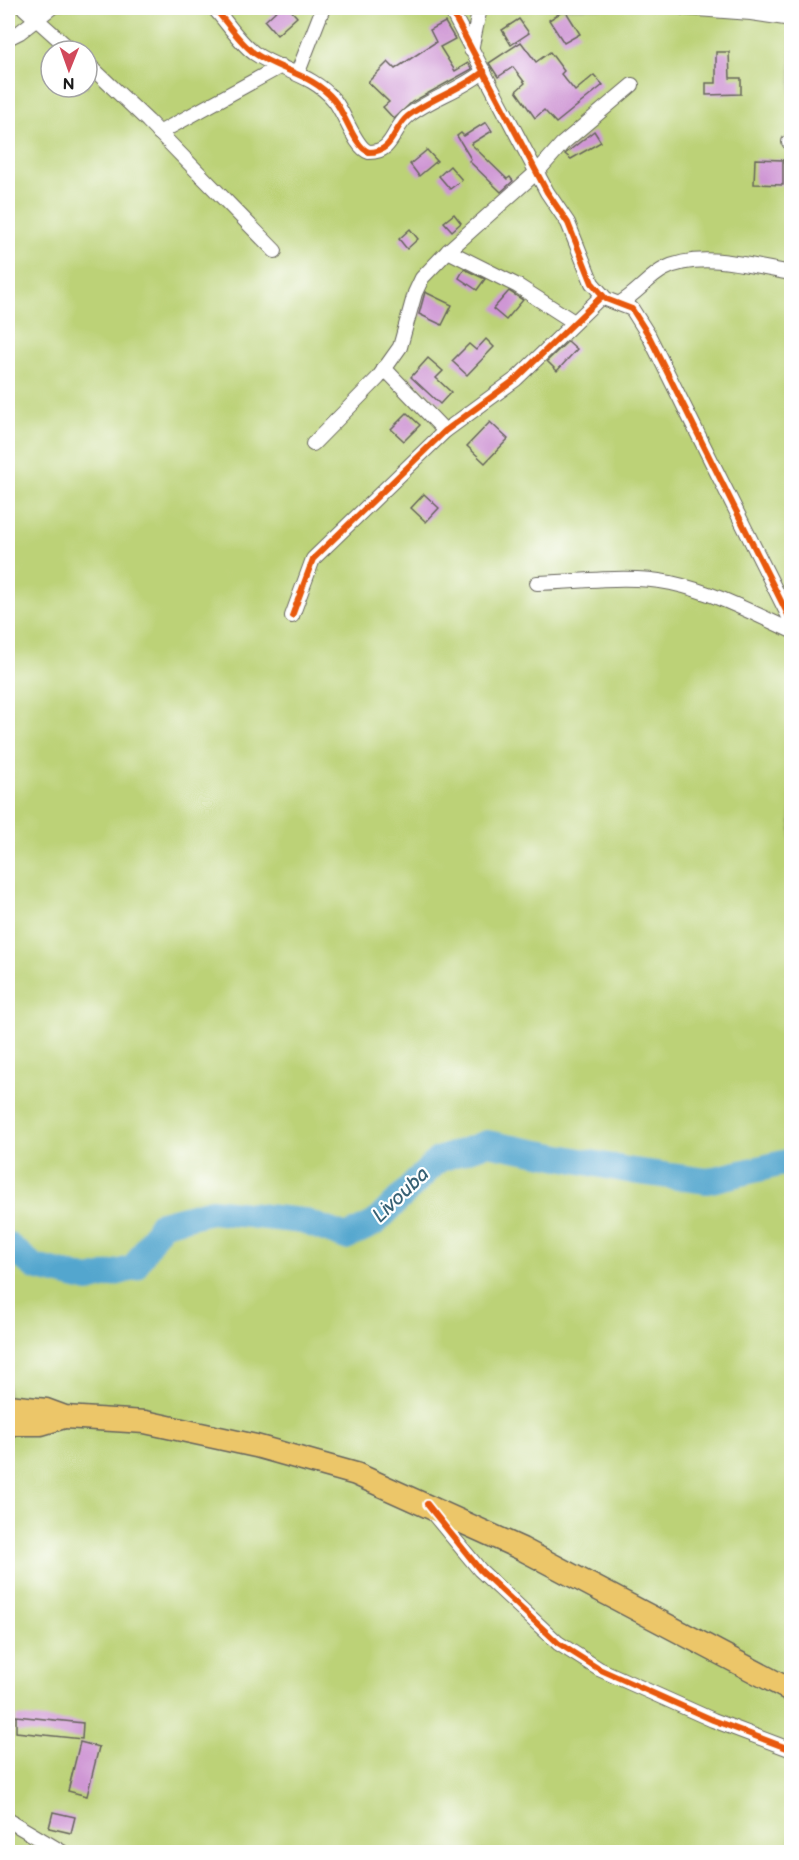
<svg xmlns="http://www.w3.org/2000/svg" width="799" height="1860" font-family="'Balsamiq Sans',sans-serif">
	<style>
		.green { fill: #bcd277; stroke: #6c774a; stroke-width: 1.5; fill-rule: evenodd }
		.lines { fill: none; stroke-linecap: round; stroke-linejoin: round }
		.river { stroke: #52a6ce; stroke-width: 26 }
		.building { fill: #cf96d4 }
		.minor-casing { stroke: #66645c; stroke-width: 16 }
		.trunk-casing { stroke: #66645c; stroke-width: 25 }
		.minor { stroke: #fff; stroke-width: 14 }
		.trunk { stroke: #ecc669; stroke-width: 22 }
		.cycleway-casing { stroke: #fff; stroke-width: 10 }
		.cycleway { stroke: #e8590c; stroke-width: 6 }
		.labels { text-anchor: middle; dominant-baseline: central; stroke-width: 4.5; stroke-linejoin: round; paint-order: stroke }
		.water-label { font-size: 20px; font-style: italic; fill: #376175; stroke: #fff }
	</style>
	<rect width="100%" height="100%" fill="#fff"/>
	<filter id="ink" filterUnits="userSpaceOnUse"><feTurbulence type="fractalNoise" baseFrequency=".0167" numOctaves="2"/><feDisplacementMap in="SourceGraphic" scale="12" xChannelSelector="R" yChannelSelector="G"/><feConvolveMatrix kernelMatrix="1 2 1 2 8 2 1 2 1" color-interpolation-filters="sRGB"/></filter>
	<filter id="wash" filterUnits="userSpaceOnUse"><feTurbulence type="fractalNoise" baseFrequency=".008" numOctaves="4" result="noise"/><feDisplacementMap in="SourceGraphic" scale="24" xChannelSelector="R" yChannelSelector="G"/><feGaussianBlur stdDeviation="1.35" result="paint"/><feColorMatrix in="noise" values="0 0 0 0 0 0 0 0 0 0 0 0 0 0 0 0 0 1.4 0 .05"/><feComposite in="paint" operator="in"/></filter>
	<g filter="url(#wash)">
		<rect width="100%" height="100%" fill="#efead2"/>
		<path class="green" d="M8 8H791V1852H8ZM51 51H87V87H51Z"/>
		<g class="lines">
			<polyline class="river" points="8,1245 35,1267 89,1280 134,1268 161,1224 211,1211 303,1221 346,1237 375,1223 438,1160 487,1143 633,1171 707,1181 792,1161"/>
		</g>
		<g id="blocks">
			<g class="building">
				<polygon points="279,8 289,8 297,17 277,35 265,21"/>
				<polygon points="565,10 580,34 564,43 549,20"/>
				<polygon points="519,19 529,33 511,45 502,30"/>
				<polygon points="445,22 455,39 440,47 455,71 468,63 472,69 412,102 394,119 383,107 389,102 368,82 388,62 395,69 436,42 430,30"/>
				<polygon points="521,42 536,62 550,52 564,71 561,74 575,91 594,75 603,85 556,123 544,110 535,118 516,91 525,83 513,67 498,77 489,63"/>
				<polygon points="716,52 729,52 730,78 741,78 741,94 706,95 706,83 716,83"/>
				<polygon points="486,122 492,131 471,144 507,179 510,177 513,181 501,192 469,161 471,159 457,136 461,133 464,136"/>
				<polygon points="594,131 601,142 571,159 565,154"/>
				<polygon points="427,150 437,161 419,176 410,164"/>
				<polygon points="755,159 783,160 783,185 754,184"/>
				<polygon points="450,166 462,180 450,189 439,176"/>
				<polygon points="454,214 461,223 452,231 444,222"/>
				<polygon points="410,229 418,239 407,249 399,239"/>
				<polygon points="464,269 485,279 477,290 459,278"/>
				<polygon points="509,291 523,300 506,320 493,309"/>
				<polygon points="425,292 452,305 442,325 419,314"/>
				<polygon points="486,339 494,347 467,375 452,361 469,344 476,350"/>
				<polygon points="568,341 577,349 557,371 547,361"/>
				<polygon points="428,358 443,371 436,378 451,392 440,404 411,377"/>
				<polygon points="407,413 420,425 404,441 391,429"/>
				<polygon points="490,422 508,439 485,463 467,446"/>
				<polygon points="424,494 439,508 426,522 411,508"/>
				<polygon points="16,1716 83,1723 82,1739 16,1732"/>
				<polygon points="80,1742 99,1747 87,1796 68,1791"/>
				<polygon points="53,1812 75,1817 71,1833 49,1828"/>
			</g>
		</g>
	</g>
	<g filter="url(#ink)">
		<use href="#blocks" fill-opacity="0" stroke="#66645c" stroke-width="1.5"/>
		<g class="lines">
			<defs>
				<g id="minor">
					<polyline points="24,8 72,51"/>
					<path d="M214 8C227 22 238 41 254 53 280 71 313 74 334 100 345 113 355 148 369 152 394 152 392 129 408 116 431 98 461 90 484 71"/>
					<polyline points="450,8 547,192 568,223 592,283 606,299 632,309 649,336 792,623"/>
					<polyline points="684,8 751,13 792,19"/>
					<polyline points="8,38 20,32 51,8"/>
					<polyline points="471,50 480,8"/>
					<polyline points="87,63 148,121 275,251"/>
					<polyline points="298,72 323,8"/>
					<polyline points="159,133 281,66"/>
					<polyline points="789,142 792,142"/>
					<polyline points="448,251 518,286 574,322"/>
					<path d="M620 303C636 294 650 276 664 269 701 250 753 267 792 273"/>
					<polyline points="384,368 445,431"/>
					<polyline points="313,444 378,378 400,347 415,293 422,278 448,251 538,171 562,144 632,85"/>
					<path d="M537 583C580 582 628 574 671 583 713 592 753 613 792 631"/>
					<polyline points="292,616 313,559 445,431 516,379 602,296"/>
					<polyline points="431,1511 480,1570 558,1643 599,1669 713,1720 792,1750"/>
					<polyline points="8,1820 62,1852"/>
				</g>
				<g id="trunk">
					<polyline points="8,1406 46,1410 65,1417 145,1422 256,1446 356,1474 522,1549 792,1691"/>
					<polyline points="8,1424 41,1424 61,1418"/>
				</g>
			</defs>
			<use href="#minor" class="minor-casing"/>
			<use href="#trunk" class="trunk-casing"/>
			<use href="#minor" class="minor"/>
			<use href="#trunk" class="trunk"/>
			<defs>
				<g id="cycleway">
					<path d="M214 8C227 22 238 41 254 53 280 71 313 74 334 100 345 113 355 148 369 152 394 152 392 129 408 116 431 98 461 90 484 71"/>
					<polyline points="450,8 547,192 568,223 592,283 606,299 632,309 649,336 792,623"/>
					<polyline points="292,616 313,559 445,431 516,379 602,296"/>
					<polyline points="427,1504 480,1570 558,1643 599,1669 713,1720 792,1750"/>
				</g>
			</defs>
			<use href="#cycleway" class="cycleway-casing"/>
			<use href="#cycleway" class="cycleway"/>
		</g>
	</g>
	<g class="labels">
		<g class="water-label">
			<text transform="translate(401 1195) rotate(-44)">Livouba</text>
		</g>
	</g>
	<rect width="799" height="1860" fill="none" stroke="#fff" stroke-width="30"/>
	<g transform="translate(69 69) rotate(181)"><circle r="28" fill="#ffffff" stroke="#a4a4a4" stroke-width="1.5"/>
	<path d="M0-4.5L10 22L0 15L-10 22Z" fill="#d1495b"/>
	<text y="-9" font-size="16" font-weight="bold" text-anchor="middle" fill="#1c1c1c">N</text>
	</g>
</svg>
